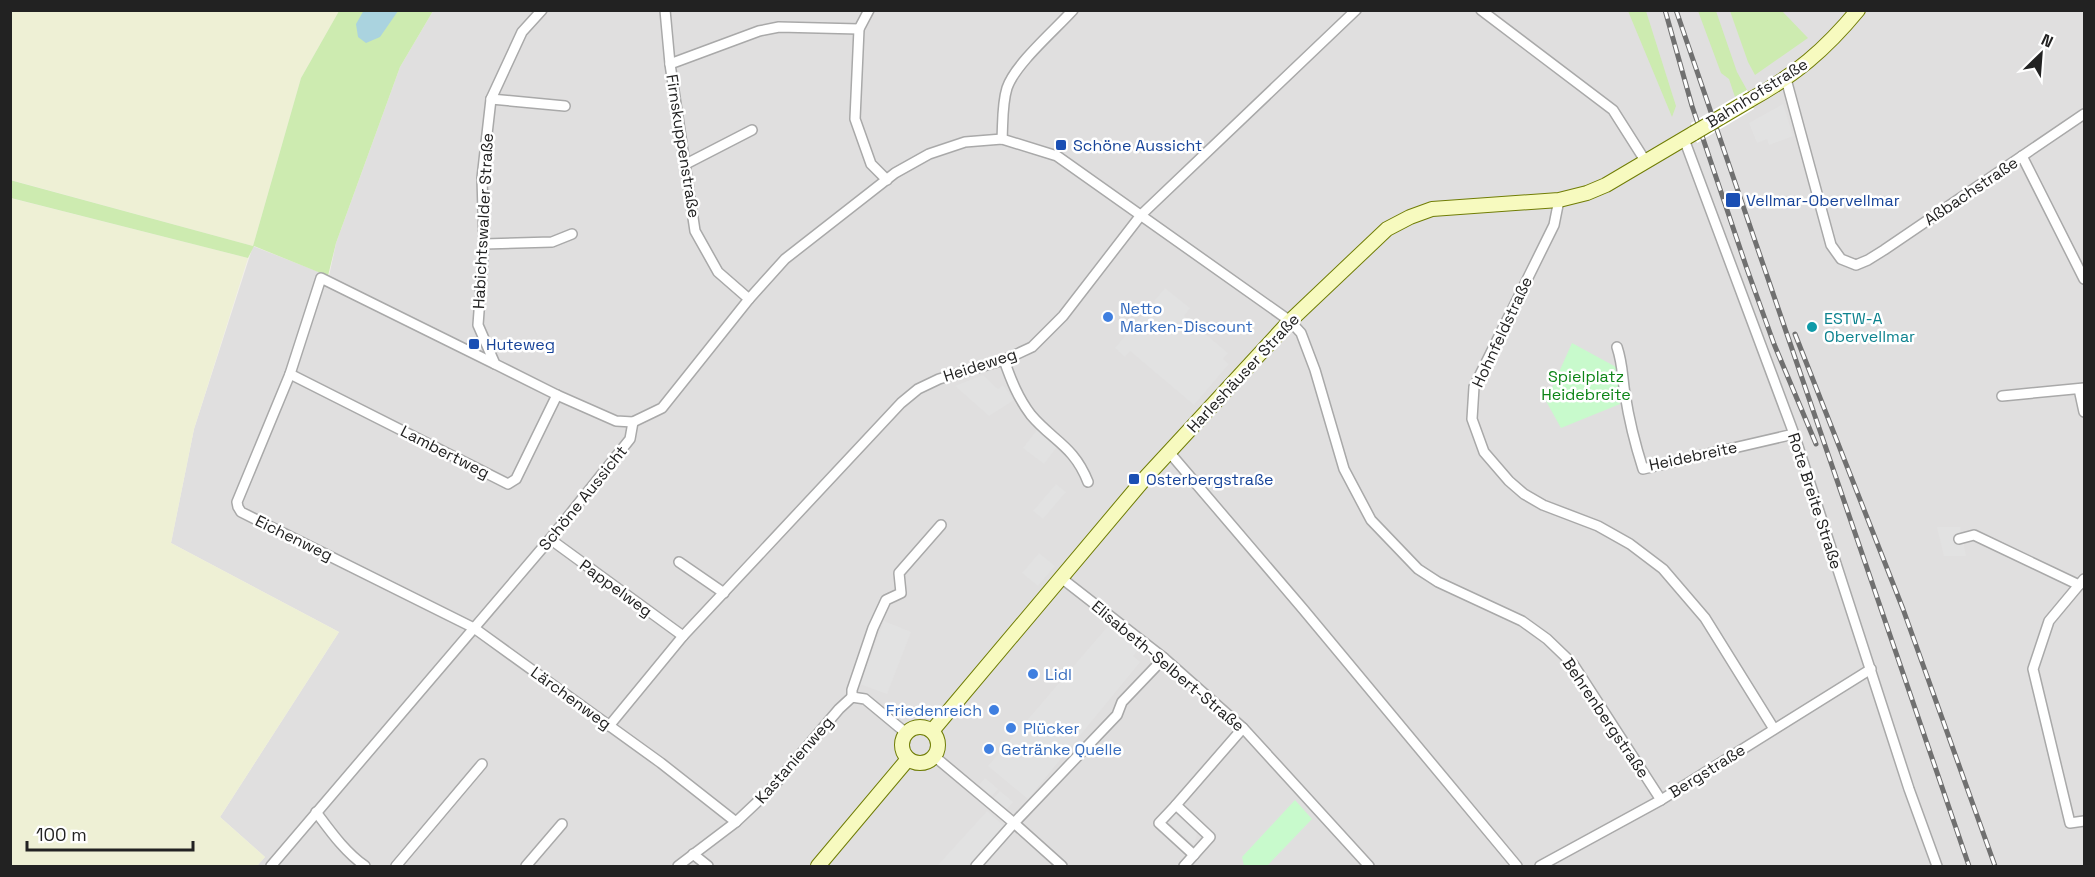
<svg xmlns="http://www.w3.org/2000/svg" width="2095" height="877" font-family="'Space Grotesk',sans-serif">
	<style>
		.residential { fill: #e0dfdf }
		.farmland { fill: #eef0d5 }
		.grass { fill: #cdebb0 }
		.park { fill: #c8facc }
		.parking { fill: #e2e2e2 }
		.water { fill: #aad3df }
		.pier { fill: #fff }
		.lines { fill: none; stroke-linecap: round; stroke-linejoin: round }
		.street-casing { stroke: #a9a9a9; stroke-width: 12 }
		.secondary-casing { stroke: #707d05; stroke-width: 16 }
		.street { stroke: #fff; stroke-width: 9 }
		.secondary { stroke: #f7fabf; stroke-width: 14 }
		.rail-casing { stroke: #707070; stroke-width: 5 }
		.rail { stroke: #fff; stroke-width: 3; stroke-dasharray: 9; stroke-linecap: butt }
		.secondary-bridge-casing { stroke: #707d05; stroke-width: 16; stroke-linecap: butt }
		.secondary-bridge { stroke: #f7fabf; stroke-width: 14 }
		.transit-dot { fill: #1a4fb4; stroke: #fff; stroke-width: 2 }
		.shop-dot { fill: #3f7fe0; stroke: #fff; stroke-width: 2 }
		.culture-dot { fill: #0f9aa8; stroke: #fff; stroke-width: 2 }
		.labels { text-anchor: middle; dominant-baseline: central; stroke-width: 5; stroke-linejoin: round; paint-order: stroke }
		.street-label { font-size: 16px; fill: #222; stroke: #fff }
		.transit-label { font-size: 16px; fill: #164399; stroke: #fff; text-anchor: start }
		.shop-label { font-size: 16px; fill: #366cbe; stroke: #fff; text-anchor: start }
		.culture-label { font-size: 16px; fill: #0d838f; stroke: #fff; text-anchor: start }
		.park-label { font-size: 16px; fill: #0c8416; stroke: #fff }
	</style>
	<rect width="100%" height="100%" fill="#f2efe9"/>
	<polygon class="residential" points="433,11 2084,11 2084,866 257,866 265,857 220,817 339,632 171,543 194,429 253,246 329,276 336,243 400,67"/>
	<g class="farmland">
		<polygon points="10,11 339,11 301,78 253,246 11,180"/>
		<polygon points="10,198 248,258 194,429 171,543 339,632 220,817 265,857 257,866 11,866"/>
	</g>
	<g class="grass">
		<polygon points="339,11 433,11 400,67 336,243 328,276 254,246 248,258 11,198 10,180 253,246 301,78"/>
		<polygon points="1628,11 1646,11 1676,106 1672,117"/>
		<polygon points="1698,11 1716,11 1737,72 1747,90 1735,97 1729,79 1721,73"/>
		<polygon points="1730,11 1782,11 1808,38 1755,75 1748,62"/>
	</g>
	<g class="park">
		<polygon points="1572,343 1616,367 1620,404 1561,428 1546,401"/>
		<polygon points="1295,800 1312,819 1267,866 1244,866 1242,857"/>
	</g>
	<g class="parking">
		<polygon points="1783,104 1793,136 1769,145 1767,139 1757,143 1749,123"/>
		<polygon points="1165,288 1190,308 1184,316 1228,353 1223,359 1229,364 1194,405 1130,351 1125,357 1115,348"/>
		<polygon points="983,375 998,389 1003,385 1014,400 989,416 955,386"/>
		<polygon points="1039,427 1060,443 1044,464 1023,448"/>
		<polygon points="1056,484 1066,492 1043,519 1033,511"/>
		<polygon points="1937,527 1960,527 1966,556 1944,556"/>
		<polygon points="1039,553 1055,566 1038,586 1022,573"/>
		<polygon points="884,621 911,632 887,694 860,684"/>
		<polygon points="1109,625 1138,650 1133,656 1140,662 1028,799 988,766"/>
		<polygon points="985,778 998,789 992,796 979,785"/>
		<polygon points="1000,791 1013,802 1007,809 994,798"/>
		<polygon points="987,811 1004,826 968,866 937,866"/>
		<polygon points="1174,813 1197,833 1194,845 1170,824"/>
	</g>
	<polygon class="water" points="364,10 398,10 398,11 380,37 366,43 358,37 356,24"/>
	<polygon class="pier" points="1747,90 1754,109 1697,143 1691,123"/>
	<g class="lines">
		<defs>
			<g id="street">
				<polyline points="542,10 522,32 491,99 482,178 484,244 478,325 495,364 557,395 616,421 633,422 662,408 749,299 785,259 895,173 929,154 965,142 1002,139 1057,156 1290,321 1301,333 1315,370 1344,469 1371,520 1418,569 1438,582 1522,621 1547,639 1573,664 1661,800"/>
				<polyline points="665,10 670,64 695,231 718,272 749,299"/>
				<polyline points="869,10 859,29 855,119 871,164 887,180"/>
				<polyline points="1481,10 1613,110 1646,162"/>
				<polyline points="670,64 759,31 779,27 859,29"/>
				<polyline points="1786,79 1831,245 1841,259 1856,265 1868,260 1884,250 2084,114"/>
				<polyline points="491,99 565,106"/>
				<path d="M1002 139C1003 122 1002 104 1007 88 1015 64 1055 30 1073 10"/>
				<polyline points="1684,139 1794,434 1909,789 1937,866"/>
				<polyline points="2022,156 2084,279"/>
				<polyline points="686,164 752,130"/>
				<polyline points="1559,200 1554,225 1474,387 1472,419 1484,452 1509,481 1524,494 1543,505 1598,526 1630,544 1663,569 1705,618 1774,729"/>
				<polyline points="484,244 552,242 572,234"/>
				<path d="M1617 347C1623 365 1622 376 1625 394 1629 420 1635 444 1643 469L1794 434"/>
				<path d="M1004 360C1011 380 1018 398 1031 415 1053 441 1074 446 1088 482"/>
				<polyline points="495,364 321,278 290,374 237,502 238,507 241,512 474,628 661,763 736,822"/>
				<polyline points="290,374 508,484 516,479 557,395"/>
				<polyline points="2079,389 2084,412"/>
				<polyline points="2002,396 2084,388"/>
				<polyline points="1169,452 1303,609 1517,866"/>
				<polyline points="550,539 683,636"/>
				<polyline points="1959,539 1974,535 2079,585"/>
				<polyline points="679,562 724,593"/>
				<polyline points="1060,577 1164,658 1243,728 1369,866"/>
				<polyline points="2084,579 2049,621 2033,669 2070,823 2084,821"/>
				<polyline points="852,697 852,690 873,628 886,600 901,593 899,573 941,525"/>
				<polyline points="609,726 683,636 901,403 918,389 939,379 1004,360 1032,347 1063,316 1141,215 1356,10"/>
				<polyline points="934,756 1014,823 1062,866"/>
				<polyline points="1176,805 1159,823 1194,855"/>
				<path d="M316 812C331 832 345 852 365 866"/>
				<polyline points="693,854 708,866"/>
				<polyline points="271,866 550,539 630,439 633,422"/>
				<polyline points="396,866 482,764"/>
				<polyline points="526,866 562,824"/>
				<polyline points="678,866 736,822 771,789 839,709 852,697 865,699 906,733"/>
				<polyline points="976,866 1014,823 1117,715 1122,702 1164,658"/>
				<polyline points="1184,866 1210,837 1176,805 1243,728"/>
				<polyline points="1540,866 1661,800 1871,669"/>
			</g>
			<g id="secondary">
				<path d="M1750 100C1795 75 1825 50 1858 10"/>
				<circle cx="920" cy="745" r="18"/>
				<polyline points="932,731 1146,477 1290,321 1387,229 1410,217 1432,209 1559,200 1587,193 1606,185 1694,133"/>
				<polyline points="818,866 908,759"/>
			</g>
		</defs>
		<use href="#street" class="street-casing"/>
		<use href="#secondary" class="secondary-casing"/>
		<use href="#street" class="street"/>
		<use href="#secondary" class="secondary"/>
		<defs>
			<g id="rail">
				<polyline points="1665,10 1692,106 1747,269 1774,344 1816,444"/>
				<polyline points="1676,10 1969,866"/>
				<polyline points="1795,334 1903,609 1995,866"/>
			</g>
		</defs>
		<use href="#rail" class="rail-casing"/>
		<use href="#rail" class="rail"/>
		<defs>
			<polyline id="secondary-bridge" points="1694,133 1750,100"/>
		</defs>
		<use href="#secondary-bridge" class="secondary-bridge-casing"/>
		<use href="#secondary-bridge" class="secondary-bridge"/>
	</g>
	<g class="transit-dot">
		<rect x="1055" y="139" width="12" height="12" rx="3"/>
		<rect x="1725" y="192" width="16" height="16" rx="3"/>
		<rect x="468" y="338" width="12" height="12" rx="3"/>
		<rect x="1128" y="473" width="12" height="12" rx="3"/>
	</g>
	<g class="shop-dot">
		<circle cx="1108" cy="317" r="6"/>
		<circle cx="1033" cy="674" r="6"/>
		<circle cx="994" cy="710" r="6"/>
		<circle cx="1011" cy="728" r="6"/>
		<circle cx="989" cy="749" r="6"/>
	</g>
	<circle class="culture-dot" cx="1812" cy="327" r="6"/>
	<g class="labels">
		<g class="street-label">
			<text transform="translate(1757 93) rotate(-32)">Bahnhofstraße</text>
			<text transform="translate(683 146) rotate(81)">Firnskuppenstraße</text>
			<text transform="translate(1971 191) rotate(-34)">Aßbachstraße</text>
			<text transform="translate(483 221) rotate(-87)">Habichtswalder Straße</text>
			<text transform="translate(1502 332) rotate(-65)">Hohnfeldstraße</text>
			<text transform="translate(980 365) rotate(-18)">Heideweg</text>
			<text transform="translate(1243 373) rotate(-47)">Harleshäuser Straße</text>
			<text transform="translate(445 452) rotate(27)">Lambertweg</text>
			<text transform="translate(1693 456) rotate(-12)">Heidebreite</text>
			<text transform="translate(583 498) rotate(-51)">Schöne Aussicht</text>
			<text transform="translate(1815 501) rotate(72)">Rote Breite Straße</text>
			<text transform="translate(294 538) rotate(26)">Eichenweg</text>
			<text transform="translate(616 588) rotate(36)">Pappelweg</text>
			<text transform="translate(1168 666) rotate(40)">Elisabeth-Selbert-Straße</text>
			<text transform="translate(571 698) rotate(36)">Lärchenweg</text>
			<text transform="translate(1606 718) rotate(56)">Behrenbergstraße</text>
			<text transform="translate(794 760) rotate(-49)">Kastanienweg</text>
			<text transform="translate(1707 771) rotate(-32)">Bergstraße</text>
		</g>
		<g class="transit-label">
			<text x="1073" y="145">Schöne Aussicht</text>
			<text x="1746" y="200">Vellmar-Obervellmar</text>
			<text x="486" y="344">Huteweg</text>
			<text x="1146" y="479">Osterbergstraße</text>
		</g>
		<g class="shop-label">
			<text x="1120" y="308">Netto<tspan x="1120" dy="18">Marken-Discount</tspan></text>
			<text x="1045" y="674">Lidl</text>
			<text x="982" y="710" text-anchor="end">Friedenreich</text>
			<text x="1023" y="728">Plücker</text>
			<text x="1001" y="749">Getränke Quelle</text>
		</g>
		<g class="culture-label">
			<text x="1824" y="318">ESTW-A<tspan x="1824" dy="18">Obervellmar</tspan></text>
		</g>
		<g class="park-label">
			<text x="1586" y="376">Spielplatz<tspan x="1586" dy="18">Heidebreite</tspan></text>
		</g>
	</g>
	<rect width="2095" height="877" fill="none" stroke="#222222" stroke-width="24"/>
	<g transform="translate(2041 54) rotate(25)" stroke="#ffffff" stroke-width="4.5" paint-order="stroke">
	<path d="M0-4.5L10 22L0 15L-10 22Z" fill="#222222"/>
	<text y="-9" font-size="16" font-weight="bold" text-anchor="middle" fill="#222222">N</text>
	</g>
	<path d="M27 841v9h166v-9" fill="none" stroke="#222222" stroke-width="3"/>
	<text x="36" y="841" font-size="18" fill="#222222" stroke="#ffffff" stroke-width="4.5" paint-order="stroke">100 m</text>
</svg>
